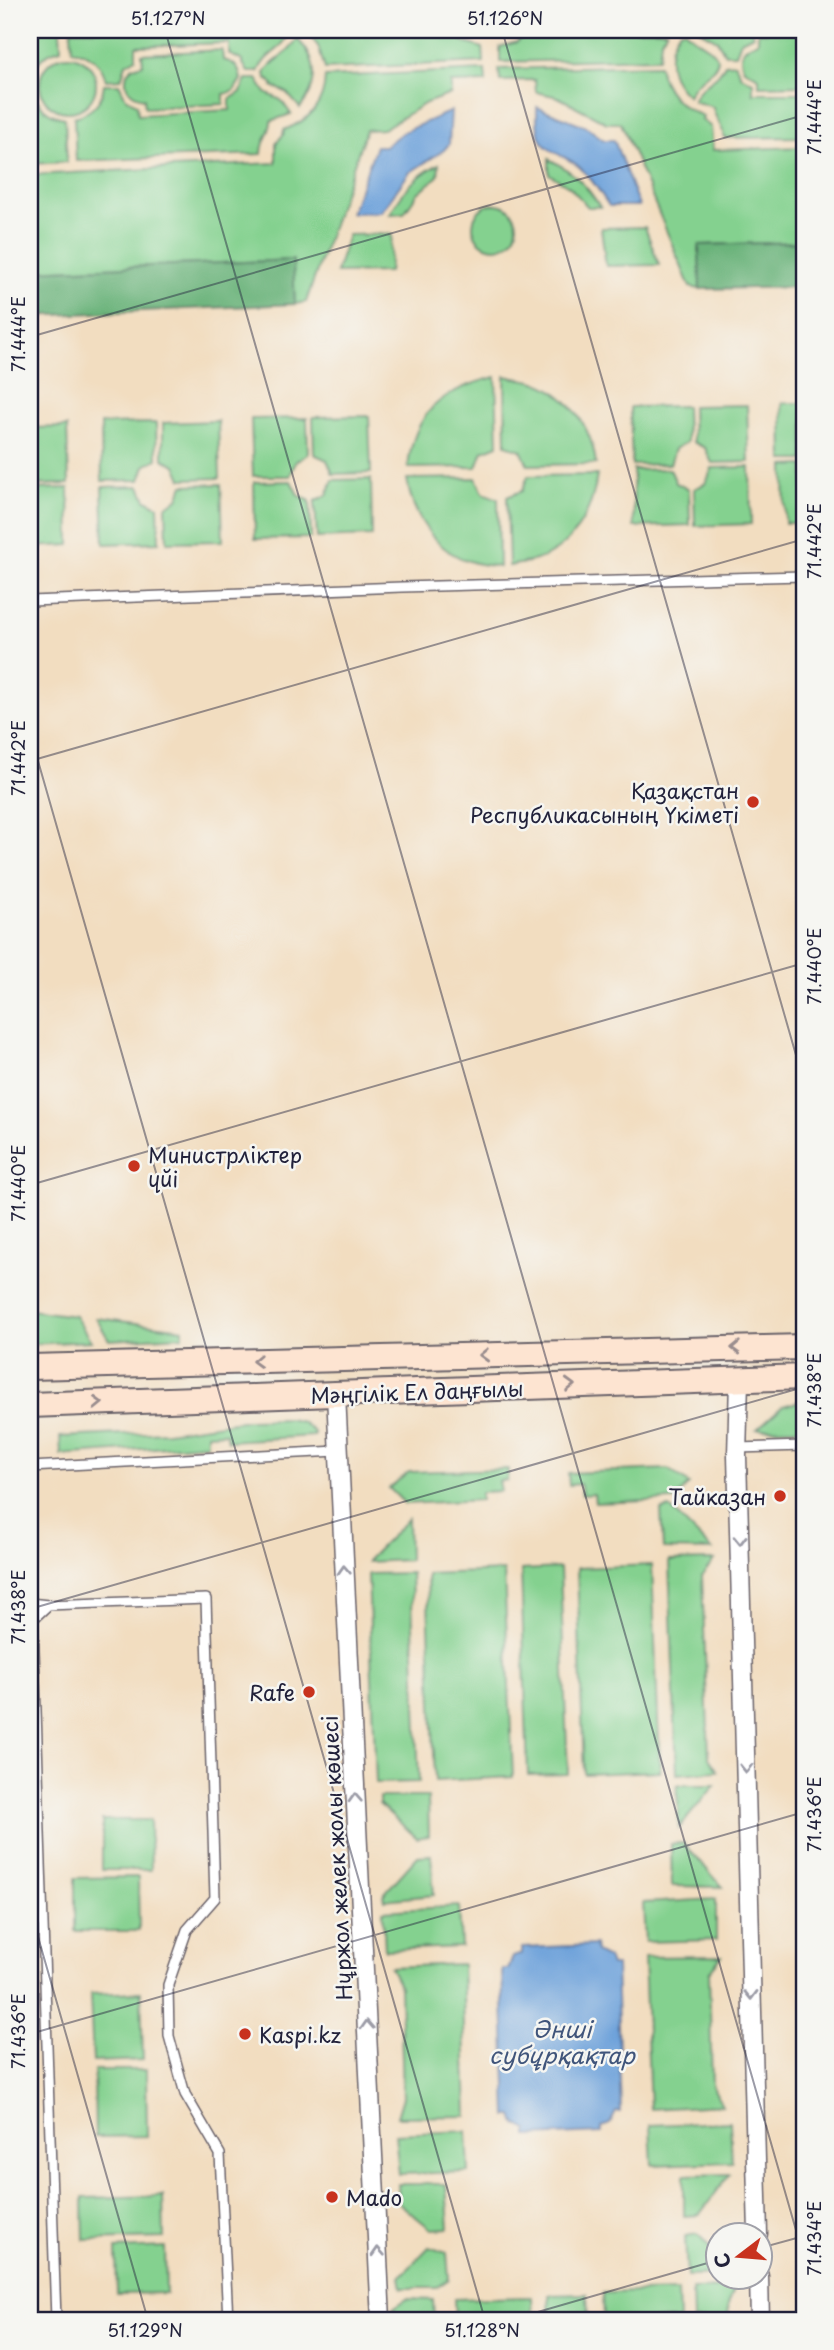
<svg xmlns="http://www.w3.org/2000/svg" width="834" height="2350" font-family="'Playpen Sans',sans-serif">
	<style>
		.green { fill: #84d18f; stroke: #537a65; stroke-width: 2 }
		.forest { fill: #6bb37a; stroke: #466a5a; stroke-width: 2 }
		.water { fill: #6ea2da; stroke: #48628a; stroke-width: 2 }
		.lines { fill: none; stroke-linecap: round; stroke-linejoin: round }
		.lane-casing { stroke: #6b636a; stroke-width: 12 }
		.street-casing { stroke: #6b636a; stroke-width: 21 }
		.secondary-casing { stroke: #6b636a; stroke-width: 28 }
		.lane { stroke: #fff; stroke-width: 9 }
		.street { stroke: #fff; stroke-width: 18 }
		.secondary { stroke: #fde4d1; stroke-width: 24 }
		.oneway { stroke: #9a8d8e }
		.oneway2 { stroke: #9c9ca7 }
		.ticks { fill: none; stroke: #22223b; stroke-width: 2; stroke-opacity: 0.45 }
		.poi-dot { fill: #c8321e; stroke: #f6f6f2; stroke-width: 2.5 }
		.labels { text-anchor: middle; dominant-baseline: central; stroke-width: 5; stroke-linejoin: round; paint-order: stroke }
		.poi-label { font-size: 21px; fill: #22223b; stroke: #f6f6f2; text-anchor: end }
		.street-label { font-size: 21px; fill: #22223b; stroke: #f6f6f2 }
		.water-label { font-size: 23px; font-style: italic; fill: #40557b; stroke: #f6f6f2 }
		.neatline { fill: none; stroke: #22223b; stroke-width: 2.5 }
		.ticks-label { font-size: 18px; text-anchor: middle; fill: #22223b }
	</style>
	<rect width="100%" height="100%" fill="#f6f6f2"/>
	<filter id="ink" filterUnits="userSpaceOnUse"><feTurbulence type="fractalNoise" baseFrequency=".0143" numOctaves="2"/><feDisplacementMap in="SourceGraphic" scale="14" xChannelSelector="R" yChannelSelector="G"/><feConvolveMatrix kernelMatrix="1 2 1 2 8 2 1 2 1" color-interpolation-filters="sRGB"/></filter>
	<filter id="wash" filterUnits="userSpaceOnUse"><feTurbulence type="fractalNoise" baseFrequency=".00686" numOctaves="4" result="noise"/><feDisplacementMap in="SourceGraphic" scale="28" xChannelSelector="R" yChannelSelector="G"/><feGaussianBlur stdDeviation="1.57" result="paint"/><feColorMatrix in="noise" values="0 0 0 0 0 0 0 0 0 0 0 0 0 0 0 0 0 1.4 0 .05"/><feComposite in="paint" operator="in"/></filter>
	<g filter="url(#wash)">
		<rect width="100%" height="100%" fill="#f2ddc0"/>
		<g class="green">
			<path d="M30 30H60L61 49C43 53 34 63 31 82Z"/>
			<path d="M71 30H279L289 33C281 53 266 52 258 72H248L241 60 229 54V43L136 46V58L126 64 121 79 106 80C101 62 91 53 72 50Z"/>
			<polygon points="305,30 449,30 466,43 483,48 484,62 325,69 318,46"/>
			<polygon points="530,30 667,30 661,40 659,58 500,62 500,47 517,42"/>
			<path d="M680 30H685C696 43 712 45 718 59 716 74 695 78 688 96 667 78 664 52 680 30Z"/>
			<polygon points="699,30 752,30 753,35 741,41 736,54 725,54 717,40"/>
			<path d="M804 31V85L759 86V77L744 69C737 55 743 45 758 42V32Z"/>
			<path d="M297 39C319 59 319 86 300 108L286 92 272 86 273 84 266 78 265 73C272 59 289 56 297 39Z"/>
			<path d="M222 50 223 60C234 62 239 67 241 79L234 91 224 94V104L145 108 144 98C130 96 123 87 127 73L133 67 143 64 142 54Z"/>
			<circle cx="68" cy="84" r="28"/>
			<path d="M735 63 741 76 753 82V93H804V137L724 138C723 124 714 119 713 107L693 101C701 81 717 83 725 64Z"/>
			<path d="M659 65C663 91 678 107 703 116L702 120 711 127 713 150 804 147V242L699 245 700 289 690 287 621 123H607L558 97 536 92 535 80 500 81 499 69Z"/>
			<path d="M485 70 486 82 451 83V94L426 103 383 129 366 130 306 302 295 304 292 260 30 271V175L276 163V143L283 135 284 130C310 120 324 105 325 77Z"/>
			<path d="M246 79H257L266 93 281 100 291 114 271 121C271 133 262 139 262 154L76 161 74 117C92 113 102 103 104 84H119L126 98 137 104 138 115 230 110V99L241 92Z"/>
			<path d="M30 88C39 102 43 115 65 118L67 162 30 164Z"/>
			<path d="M549 159C572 171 587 185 600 207H588L570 187 549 174Z"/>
			<path d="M439 164 438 176 418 193 404 213 390 214C402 191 416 176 439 164Z"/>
			<circle cx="495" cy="226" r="22"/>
			<polygon points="645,227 659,265 606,266 601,228"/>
			<polygon points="392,234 389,272 336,273 348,235"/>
			<path d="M505 376C514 378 523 379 532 381 569 392 592 428 596 464L528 465 521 450 506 445Z"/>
			<path d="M496 377 498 445 483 451 477 467 408 468C413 411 444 389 496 377Z"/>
			<polygon points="782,403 804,403 804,460 783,460"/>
			<polygon points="747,405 749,462 712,463 705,448 693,442 692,406"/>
			<polygon points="686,406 687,442 675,449 670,464 632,465 630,407"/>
			<polygon points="369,416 371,473 333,474 327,460 314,454 313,417"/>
			<polygon points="307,418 308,454 296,461 290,476 253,476 251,419"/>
			<polygon points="218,421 220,478 182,479 176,465 163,459 163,423"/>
			<polygon points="156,423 157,459 145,466 140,480 102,481 101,424"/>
			<polygon points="67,427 69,484 31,485 30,428"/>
			<polygon points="804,465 804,523 785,523 784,466"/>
			<polygon points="750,467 751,524 695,526 694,489 706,483 712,468"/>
			<polygon points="670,469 676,483 689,489 690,525 634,527 633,470"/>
			<path d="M597 475C593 511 573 548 536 560 527 563 518 564 509 566L507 497 522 491 528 476Z"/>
			<path d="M476 478 483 493 498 499 499 567C490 565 481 565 472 562 435 552 412 515 407 479Z"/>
			<polygon points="371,479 372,536 317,538 315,501 327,495 333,480"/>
			<polygon points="291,481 298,495 310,501 311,538 255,539 254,482"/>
			<polygon points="221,484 223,541 167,542 166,506 178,499 183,485"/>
			<polygon points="140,486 146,500 158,506 159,542 104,544 102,487"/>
			<polygon points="69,488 70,545 30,547 31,489"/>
			<polygon points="30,1310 75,1316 91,1341 30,1344"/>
			<polygon points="96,1318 183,1329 183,1336 109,1340"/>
			<polygon points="804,1400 804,1428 757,1429 783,1406"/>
			<polygon points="289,1419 302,1422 314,1432 314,1436 228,1441 226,1433 207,1434 207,1444 61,1455 60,1437 167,1432 248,1420"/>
			<polygon points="508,1469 507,1480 499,1481 501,1491 481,1492 481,1500 405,1504 389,1488 409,1472"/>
			<polygon points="668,1469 689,1484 674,1500 595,1503 594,1494 582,1495 580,1484 569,1485 568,1473"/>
			<polygon points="670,1508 712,1550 663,1549 661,1510"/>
			<polygon points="408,1519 409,1560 367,1562 367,1561"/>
			<polygon points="714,1560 702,1576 709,1758 718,1771 677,1774 669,1561"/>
			<polygon points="652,1565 660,1771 584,1774 577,1568"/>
			<polygon points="560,1568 568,1774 528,1775 521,1570"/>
			<polygon points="504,1571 513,1777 435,1781 427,1574"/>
			<polygon points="411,1573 419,1782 376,1783 368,1574"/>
			<polygon points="677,1785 715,1785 679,1828"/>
			<polygon points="379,1797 428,1797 429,1836 417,1838 379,1804"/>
			<polygon points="102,1820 150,1820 151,1870 102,1870"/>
			<polygon points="683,1843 723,1887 672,1886 671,1844"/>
			<polygon points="431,1855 434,1895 384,1900 383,1895 418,1856"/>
			<polygon points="138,1877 139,1931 75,1931 75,1878"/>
			<polygon points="716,1899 716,1940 645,1942 643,1903"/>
			<polygon points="459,1906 461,1947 385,1950 383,1911"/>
			<polygon points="722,1956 709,1972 712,2085 722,2105 650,2109 644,1957"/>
			<polygon points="462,1964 467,2116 397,2117 403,2097 400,1987 390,1967"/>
			<polygon points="141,1992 143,2060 93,2062 90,1994"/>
			<polygon points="94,2070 146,2070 147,2136 95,2137"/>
			<polygon points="730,2122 732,2162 652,2165 650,2125"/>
			<polygon points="467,2131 469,2172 399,2174 395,2134"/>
			<polygon points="730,2174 699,2215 684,2216 684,2175"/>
			<polygon points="398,2184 446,2184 449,2228 431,2229 399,2203"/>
			<polygon points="163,2196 164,2238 84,2240 83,2198"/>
			<polygon points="698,2234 718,2257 718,2275 687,2276 685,2236"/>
			<polygon points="165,2247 166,2293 117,2294 116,2249"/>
			<polygon points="429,2247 447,2253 449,2279 436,2288 402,2288 400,2277"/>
			<polygon points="735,2288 728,2304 729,2320 693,2320 692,2289"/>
			<polygon points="678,2291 679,2320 604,2320 603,2293"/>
			<polygon points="587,2294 588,2320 550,2320 549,2295"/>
			<polygon points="532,2297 533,2320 455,2320 454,2299"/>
			<polygon points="407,2299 433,2300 434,2320 398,2320 398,2314 393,2308"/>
		</g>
		<g class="forest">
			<polygon points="804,242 804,287 700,289 699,245"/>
			<polygon points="293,260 295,304 30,316 30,271"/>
		</g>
		<g class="water">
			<path d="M537 107 585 126 604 140H614L639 206H609C600 192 591 177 578 166 568 157 547 152 541 140 536 131 537 117 537 107Z"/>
			<polygon points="451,111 449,144 444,150 409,173 381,212 351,213 376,146 385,146 403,132"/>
			<polygon points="595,1945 596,1952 608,1958 611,1966 616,1966 621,2112 616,2112 610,2124 602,2127 602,2133 528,2136 528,2130 516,2124 513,2116 507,2116 502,1969 508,1969 513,1957 522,1954 522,1948"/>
		</g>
	</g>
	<g filter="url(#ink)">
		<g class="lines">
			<defs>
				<g id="lane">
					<polyline points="30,601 402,587 804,576"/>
					<polyline points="737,1448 804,1446"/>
					<polyline points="30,1467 338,1451"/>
					<polyline points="30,1603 48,1605"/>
					<polyline points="56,2320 33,1619 48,1605 206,1599 215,1898 187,1930 168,1985 169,2036 185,2094 220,2154 228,2320"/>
				</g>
				<g id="street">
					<polyline points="739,1379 737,1456 758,2234"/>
					<polyline points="336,1394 381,2320"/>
					<polyline points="759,2276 760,2320"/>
				</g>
				<g id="secondary">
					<polyline points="30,1367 804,1347"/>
					<polyline points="30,1405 804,1377"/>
				</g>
			</defs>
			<use href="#lane" class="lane-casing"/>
			<use href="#street" class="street-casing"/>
			<use href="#secondary" class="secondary-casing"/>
			<use href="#lane" class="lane"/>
			<use href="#street" class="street"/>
			<use href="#secondary" class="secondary"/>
		</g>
		<defs><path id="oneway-chevron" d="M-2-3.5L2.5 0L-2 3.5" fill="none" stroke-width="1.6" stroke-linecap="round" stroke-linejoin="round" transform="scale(1.75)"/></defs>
		<g class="oneway">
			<use href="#oneway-chevron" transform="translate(736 1348) rotate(178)"/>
			<use href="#oneway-chevron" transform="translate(484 1355) rotate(178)"/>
			<use href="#oneway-chevron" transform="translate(257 1361) rotate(178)"/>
			<use href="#oneway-chevron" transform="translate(570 1385) rotate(-2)"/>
			<use href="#oneway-chevron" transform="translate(98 1403) rotate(-2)"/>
		</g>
		<g class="oneway2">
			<use href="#oneway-chevron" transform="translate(740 1540) rotate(89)"/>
			<use href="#oneway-chevron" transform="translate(344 1570) rotate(-93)"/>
			<use href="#oneway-chevron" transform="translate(746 1768) rotate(89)"/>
			<use href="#oneway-chevron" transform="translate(355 1798) rotate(-93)"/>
			<use href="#oneway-chevron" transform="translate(751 1995) rotate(89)"/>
			<use href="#oneway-chevron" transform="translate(367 2025) rotate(-93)"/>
			<use href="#oneway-chevron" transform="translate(378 2252) rotate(-93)"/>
		</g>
	</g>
	<path class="ticks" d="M165 30 804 2258M502 30 804 1083M30 337 804 115M30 733 485 2320M30 761 804 539M30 1185 804 963M30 1609 804 1387M30 1909 148 2320M30 2034 804 1812M760 2248 804 2236M510 2320 718 2260"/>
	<g class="poi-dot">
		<circle cx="753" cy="802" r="7"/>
		<circle cx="134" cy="1166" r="7"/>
		<circle cx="780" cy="1496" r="7"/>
		<circle cx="309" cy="1692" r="7"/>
		<circle cx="245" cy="2034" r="7"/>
		<circle cx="332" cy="2197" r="7"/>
	</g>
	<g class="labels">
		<g class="poi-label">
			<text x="739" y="790">Қазақстан<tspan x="739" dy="24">Республикасының Үкіметі</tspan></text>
			<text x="148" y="1154" text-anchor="start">Министрліктер<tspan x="148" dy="24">үйі</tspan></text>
			<text x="766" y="1496">Тайказан</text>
			<text x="295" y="1692">Rafe</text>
			<text x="259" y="2034" text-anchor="start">Kaspi.kz</text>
			<text x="346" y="2197" text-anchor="start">Mado</text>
		</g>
		<g class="street-label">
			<text transform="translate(417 1391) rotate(-2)">Мәңгілік Ел даңғылы</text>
			<text transform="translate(336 1858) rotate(-93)">Нұржол желек жолы көшесі</text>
		</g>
		<g class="water-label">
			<text x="562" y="2028">Әнші<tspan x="562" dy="26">субұрқақтар</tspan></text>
		</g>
	</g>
	<rect width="834" height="2350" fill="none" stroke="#f6f6f2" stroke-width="77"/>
	<g transform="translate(739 2256) rotate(254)"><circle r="33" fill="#f6f6f2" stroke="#a1a1a9" stroke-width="2"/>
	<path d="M0-5L12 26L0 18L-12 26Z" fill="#c8321e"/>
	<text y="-10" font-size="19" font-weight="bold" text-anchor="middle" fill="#22223b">С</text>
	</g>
	<rect x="38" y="38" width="758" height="2274" class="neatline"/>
	<g class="ticks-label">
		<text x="168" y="25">51.127°N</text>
		<text x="505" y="25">51.126°N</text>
		<text transform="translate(815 117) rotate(-90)" y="6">71.444°E</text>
		<text transform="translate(19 334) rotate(-90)" y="6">71.444°E</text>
		<text transform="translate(815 541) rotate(-90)" y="6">71.442°E</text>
		<text transform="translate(19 758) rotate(-90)" y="6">71.442°E</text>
		<text transform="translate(815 966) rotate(-90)" y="6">71.440°E</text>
		<text transform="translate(19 1183) rotate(-90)" y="6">71.440°E</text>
		<text transform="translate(815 1390) rotate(-90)" y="6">71.438°E</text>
		<text transform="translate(19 1607) rotate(-90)" y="6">71.438°E</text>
		<text transform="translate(815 1814) rotate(-90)" y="6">71.436°E</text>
		<text transform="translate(19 2031) rotate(-90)" y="6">71.436°E</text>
		<text transform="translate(815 2238) rotate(-90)" y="6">71.434°E</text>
		<text x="145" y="2337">51.129°N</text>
		<text x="482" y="2337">51.128°N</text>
	</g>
</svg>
